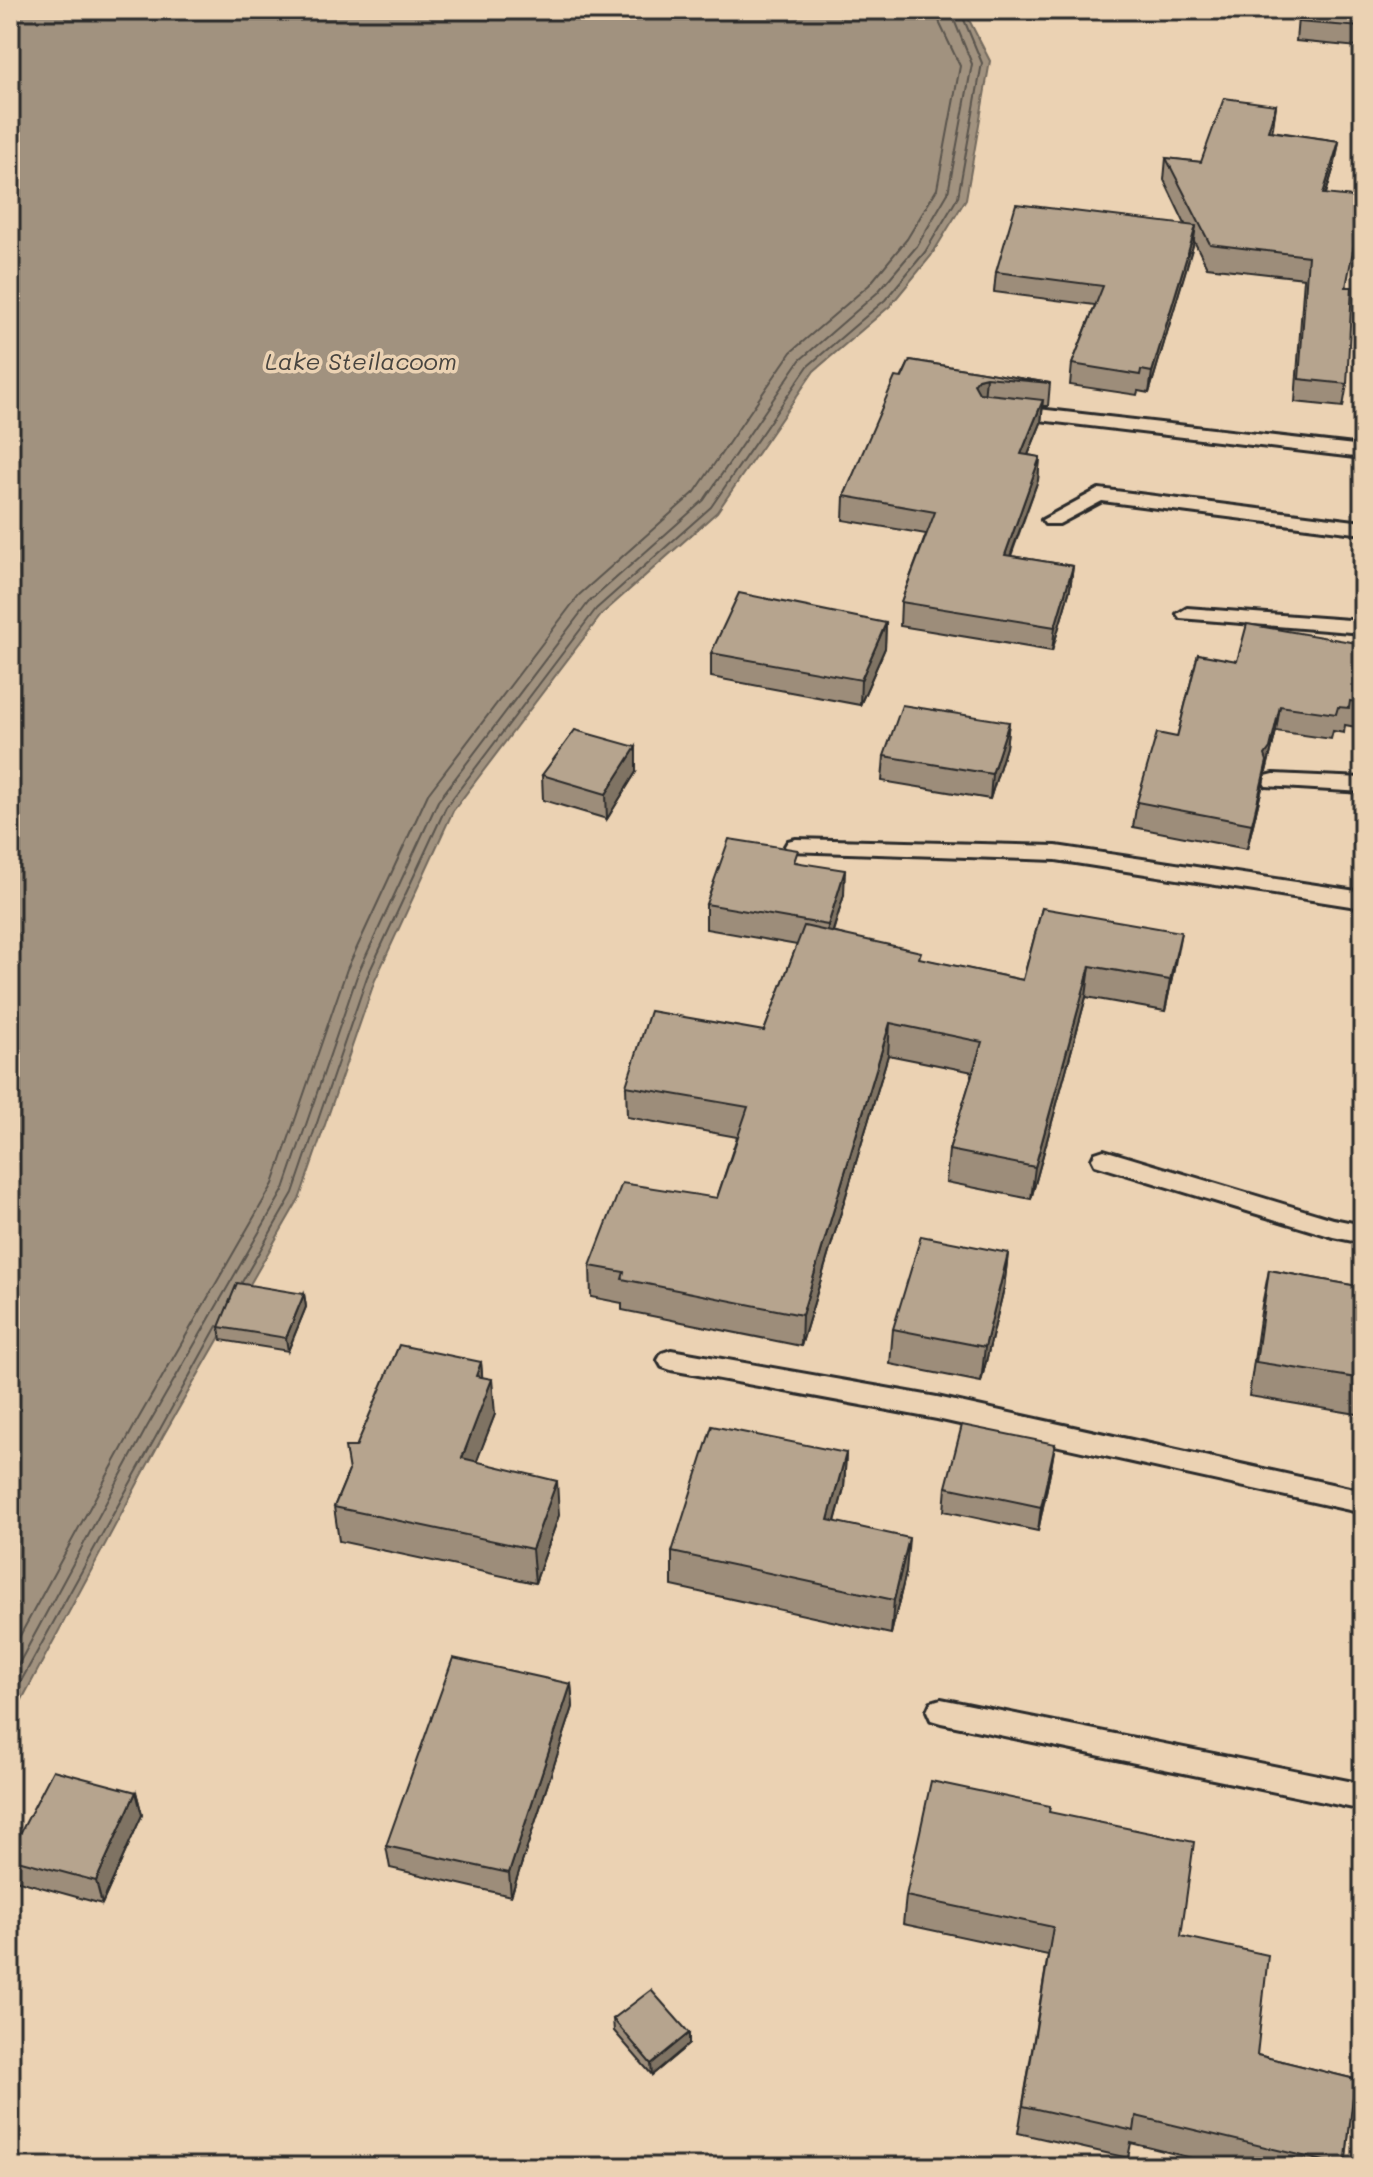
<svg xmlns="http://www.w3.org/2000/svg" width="1373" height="2177" font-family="Mali,sans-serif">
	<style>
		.water { fill: #a1927f; stroke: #72695d; stroke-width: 2 }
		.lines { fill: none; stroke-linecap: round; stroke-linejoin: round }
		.shore { stroke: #5a544d; stroke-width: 2 }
		.lane-casing { stroke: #2b2b2b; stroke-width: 6 }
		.lane { fill: #ebd2b3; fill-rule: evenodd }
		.wall { fill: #9d8d7a; stroke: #2b2b2b; stroke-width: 2 }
		.shaded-wall { fill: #7f7363; stroke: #2b2b2b; stroke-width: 2 }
		.building { fill: #b6a48e; stroke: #2b2b2b; stroke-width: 2 }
		.labels { text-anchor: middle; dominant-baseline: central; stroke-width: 7; stroke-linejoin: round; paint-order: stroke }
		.far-water-label { font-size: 24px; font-style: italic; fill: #484540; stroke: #ebd2b3 }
	</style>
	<rect width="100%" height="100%" fill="#ebd2b3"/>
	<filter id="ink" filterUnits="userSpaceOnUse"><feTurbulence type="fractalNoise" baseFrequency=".0125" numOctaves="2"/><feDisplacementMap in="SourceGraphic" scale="16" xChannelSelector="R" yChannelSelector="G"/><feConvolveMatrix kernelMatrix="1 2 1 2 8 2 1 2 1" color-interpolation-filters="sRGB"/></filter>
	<g filter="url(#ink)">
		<polygon class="water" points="10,10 964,10 990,61 966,199 931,256 890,306 814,371 717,512 602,614 453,811 375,980 300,1197 163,1436 10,1722"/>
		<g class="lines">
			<g class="shore">
				<polyline points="242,1282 293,1193 367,977 446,807 596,609 711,507 808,366 885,300 925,252 958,197 982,63 960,10"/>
				<polyline points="10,1654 137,1421 273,1184 347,969 428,794 579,595 695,492 791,352 869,285 907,239 937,189 960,66 940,24 938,10"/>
				<polyline points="10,1680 147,1427 284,1189 358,973 438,801 588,603 704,500 800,360 877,293 917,246 948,193 972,64 950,10"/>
				<polyline points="10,1701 217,1326"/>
			</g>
			<defs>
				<g id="lane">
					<polygon points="1012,406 1363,446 1363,458 1005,416 1003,412"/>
					<polygon points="1099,489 1363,522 1363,534 1102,501 1059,524 1045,524 1042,520"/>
					<polygon points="1187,608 1363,621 1363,633 1180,618 1177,614"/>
					<polygon points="1274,774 1363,778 1363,792 1266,786 1263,781 1266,776"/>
					<polygon points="796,839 1056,846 1363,892 1363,908 1056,860 788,851 785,846 788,841"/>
					<polygon points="1104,1150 1333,1219 1363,1225 1363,1243 1333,1237 1095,1165 1092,1159 1095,1153"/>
					<polygon points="671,1350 937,1397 1363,1491 1363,1513 937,1419 671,1370 662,1367 658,1360 662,1353"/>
					<polygon points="941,1699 1363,1784 1363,1810 941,1723 931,1720 927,1711 931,1702"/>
				</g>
			</defs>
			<use href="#lane" class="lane-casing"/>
			<use href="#lane" class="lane"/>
		</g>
		<g class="wall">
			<polygon points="1295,10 1363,10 1363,44 1358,44 1358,47 1296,41 1298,18 1294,17"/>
			<polygon points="1276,105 1272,131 1339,141 1335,163 1326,194 1347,287 1347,384 1343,407 1295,402 1304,278 1207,267 1194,241 1149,393 1138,391 1137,395 1070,385 1072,364 1095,305 994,292 996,272 1185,224 1164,180 1166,158 1201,162"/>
			<polygon points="910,360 1050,383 1048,406 1043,406 1041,423 1028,455 1040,457 1038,480 1011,556 1073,566 1070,589 1052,651 900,626 901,602 926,534 843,520 844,496"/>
			<polygon points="886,623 885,648 860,705 711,677 711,653"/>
			<polygon points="1198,654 1363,695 1356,727 1345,725 1344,733 1333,731 1331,739 1276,731 1247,849 1133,827 1137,802 1177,737"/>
			<polygon points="1009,722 1006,747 990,799 882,781 884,756"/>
			<polygon points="636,772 607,819 543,800 542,775"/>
			<polygon points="797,862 844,895 833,932 921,959 1023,980 1042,908 1175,964 1165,1011 1086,997 1031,1199 946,1182 949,1150 973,1072 888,1055 801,1346 622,1310 622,1303 591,1297 590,1266 717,1198 737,1137 627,1117 626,1086 764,1031 797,945 706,929 706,904"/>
			<polygon points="1008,1253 1004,1288 981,1382 890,1364 893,1329"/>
			<polygon points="1269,1270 1363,1287 1363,1415 1249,1396 1262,1305"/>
			<polygon points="304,1294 306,1307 288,1351 221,1340 219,1327"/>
			<polygon points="481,1362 482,1377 495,1414 476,1462 559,1515 535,1583 339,1541 334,1507 349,1471 356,1447"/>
			<polygon points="1055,1444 1051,1468 1038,1531 944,1511 946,1487"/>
			<polygon points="846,1453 844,1488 835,1522 906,1572 891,1634 672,1586 672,1552"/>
			<polygon points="571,1684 573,1707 511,1896 390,1868 386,1846"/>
			<polygon points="136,1792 142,1815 102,1904 15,1880 10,1864 10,1853"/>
			<polygon points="1049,1812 1181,1936 1257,2055 1355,2079 1345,2167 1228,2167 1131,2143 1128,2158 1018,2133 1048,1955 903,1924 906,1896"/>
			<polygon points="613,2019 689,2033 689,2044 652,2075 614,2031"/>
		</g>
		<g class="shaded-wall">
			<polygon points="1276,105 1273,127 1265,153 1268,131"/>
			<polygon points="1339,141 1335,163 1319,216 1323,194"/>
			<polygon points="1196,226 1193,246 1149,393 1152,372"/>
			<polygon points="986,377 984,400 976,402 974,384 978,379"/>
			<polygon points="1043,400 1041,423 1019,477 1021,454"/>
			<polygon points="1040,457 1038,480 1002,578 1005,555"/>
			<polygon points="1073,566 1070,589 1052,651 1055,627"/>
			<polygon points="886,623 885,648 860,705 861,680"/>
			<polygon points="1280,706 1276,731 1247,849 1265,755"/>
			<polygon points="1009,722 1006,747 990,799 992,774"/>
			<polygon points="636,747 636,772 607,819 606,794"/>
			<polygon points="845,870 844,895 827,950 828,925"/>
			<polygon points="1181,932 1175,964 1165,1011 1170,980"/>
			<polygon points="1090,966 1086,997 1031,1199 1035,1167"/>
			<polygon points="890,1023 888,1055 801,1346 802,1315"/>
			<polygon points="1008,1253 1004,1288 981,1382 985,1347"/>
			<polygon points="304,1294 306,1307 288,1351 286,1338"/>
			<polygon points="481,1362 484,1397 476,1376"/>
			<polygon points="492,1379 495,1414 465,1492 462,1458"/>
			<polygon points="1055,1444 1051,1468 1038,1531 1041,1507"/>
			<polygon points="846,1453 844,1488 826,1554 828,1520"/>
			<polygon points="557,1481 559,1515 535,1583 532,1549"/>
			<polygon points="909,1538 906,1572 891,1634 894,1600"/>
			<polygon points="571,1684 573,1707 511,1896 509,1873"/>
			<polygon points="136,1792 142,1815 102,1904 96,1881"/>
			<polygon points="689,2033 689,2044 652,2075 651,2064"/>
		</g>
		<g class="building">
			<polygon points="1300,10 1363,10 1363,24 1361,24 1361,27 1299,22"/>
			<polygon points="1224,98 1276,105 1268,131 1339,141 1323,194 1363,198 1346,287 1352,287 1347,384 1299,379 1308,256 1210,244 1166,158 1201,162"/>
			<polygon points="1016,204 1196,226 1152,372 1141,370 1140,375 1072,364 1103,286 996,272"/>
			<polygon points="910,360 1050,383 986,377 978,379 974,384 979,393 1043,400 1021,454 1040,457 1005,555 1073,566 1055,627 901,602 935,512 844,496 895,377 902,378"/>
			<polygon points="739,593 886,623 861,680 711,653"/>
			<polygon points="1247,624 1363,644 1363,693 1361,703 1350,701 1349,708 1338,707 1336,714 1280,706 1270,748 1265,755 1267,761 1252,824 1137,802 1157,733 1177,737 1198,654 1237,661"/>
			<polygon points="902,705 1009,722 992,774 884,756"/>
			<polygon points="575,730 636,747 606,794 542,775"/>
			<polygon points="729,839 798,850 794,862 845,870 828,925 706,904"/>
			<polygon points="1042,908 1181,932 1170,980 1090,966 1035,1167 949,1150 982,1042 890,1023 802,1315 622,1279 624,1272 590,1266 622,1183 717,1198 748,1107 626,1086 650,1011 764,1031 804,926 921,952 919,958 1023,980"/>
			<polygon points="921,1236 1008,1253 985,1347 893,1329"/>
			<polygon points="1269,1270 1363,1287 1363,1379 1256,1362"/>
			<polygon points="237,1283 304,1294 286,1338 219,1327"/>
			<polygon points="399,1345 481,1362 476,1376 492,1379 462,1458 557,1481 532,1549 334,1507 349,1471 345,1447 356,1447"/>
			<polygon points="962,1425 1055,1444 1041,1507 946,1487"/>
			<polygon points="712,1426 846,1453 828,1520 909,1538 894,1600 672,1552"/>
			<polygon points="453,1658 571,1684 509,1873 386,1846"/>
			<polygon points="53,1770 136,1792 96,1881 10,1858 10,1853"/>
			<polygon points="931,1781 1050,1806 1049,1812 1194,1842 1181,1936 1268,1955 1257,2055 1355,2079 1345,2166 1136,2116 1134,2131 1023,2106 1053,1927 906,1896"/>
			<polygon points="651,1990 689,2033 651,2064 613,2019"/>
		</g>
	</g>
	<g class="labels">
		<g class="far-water-label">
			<text x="361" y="360">Lake Steilacoom</text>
		</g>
	</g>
	<rect width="1373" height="2177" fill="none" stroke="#ebd2b3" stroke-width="40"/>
	<rect x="20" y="20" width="1333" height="2137" fill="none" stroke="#2b2b2b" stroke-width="3" filter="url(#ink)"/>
</svg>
